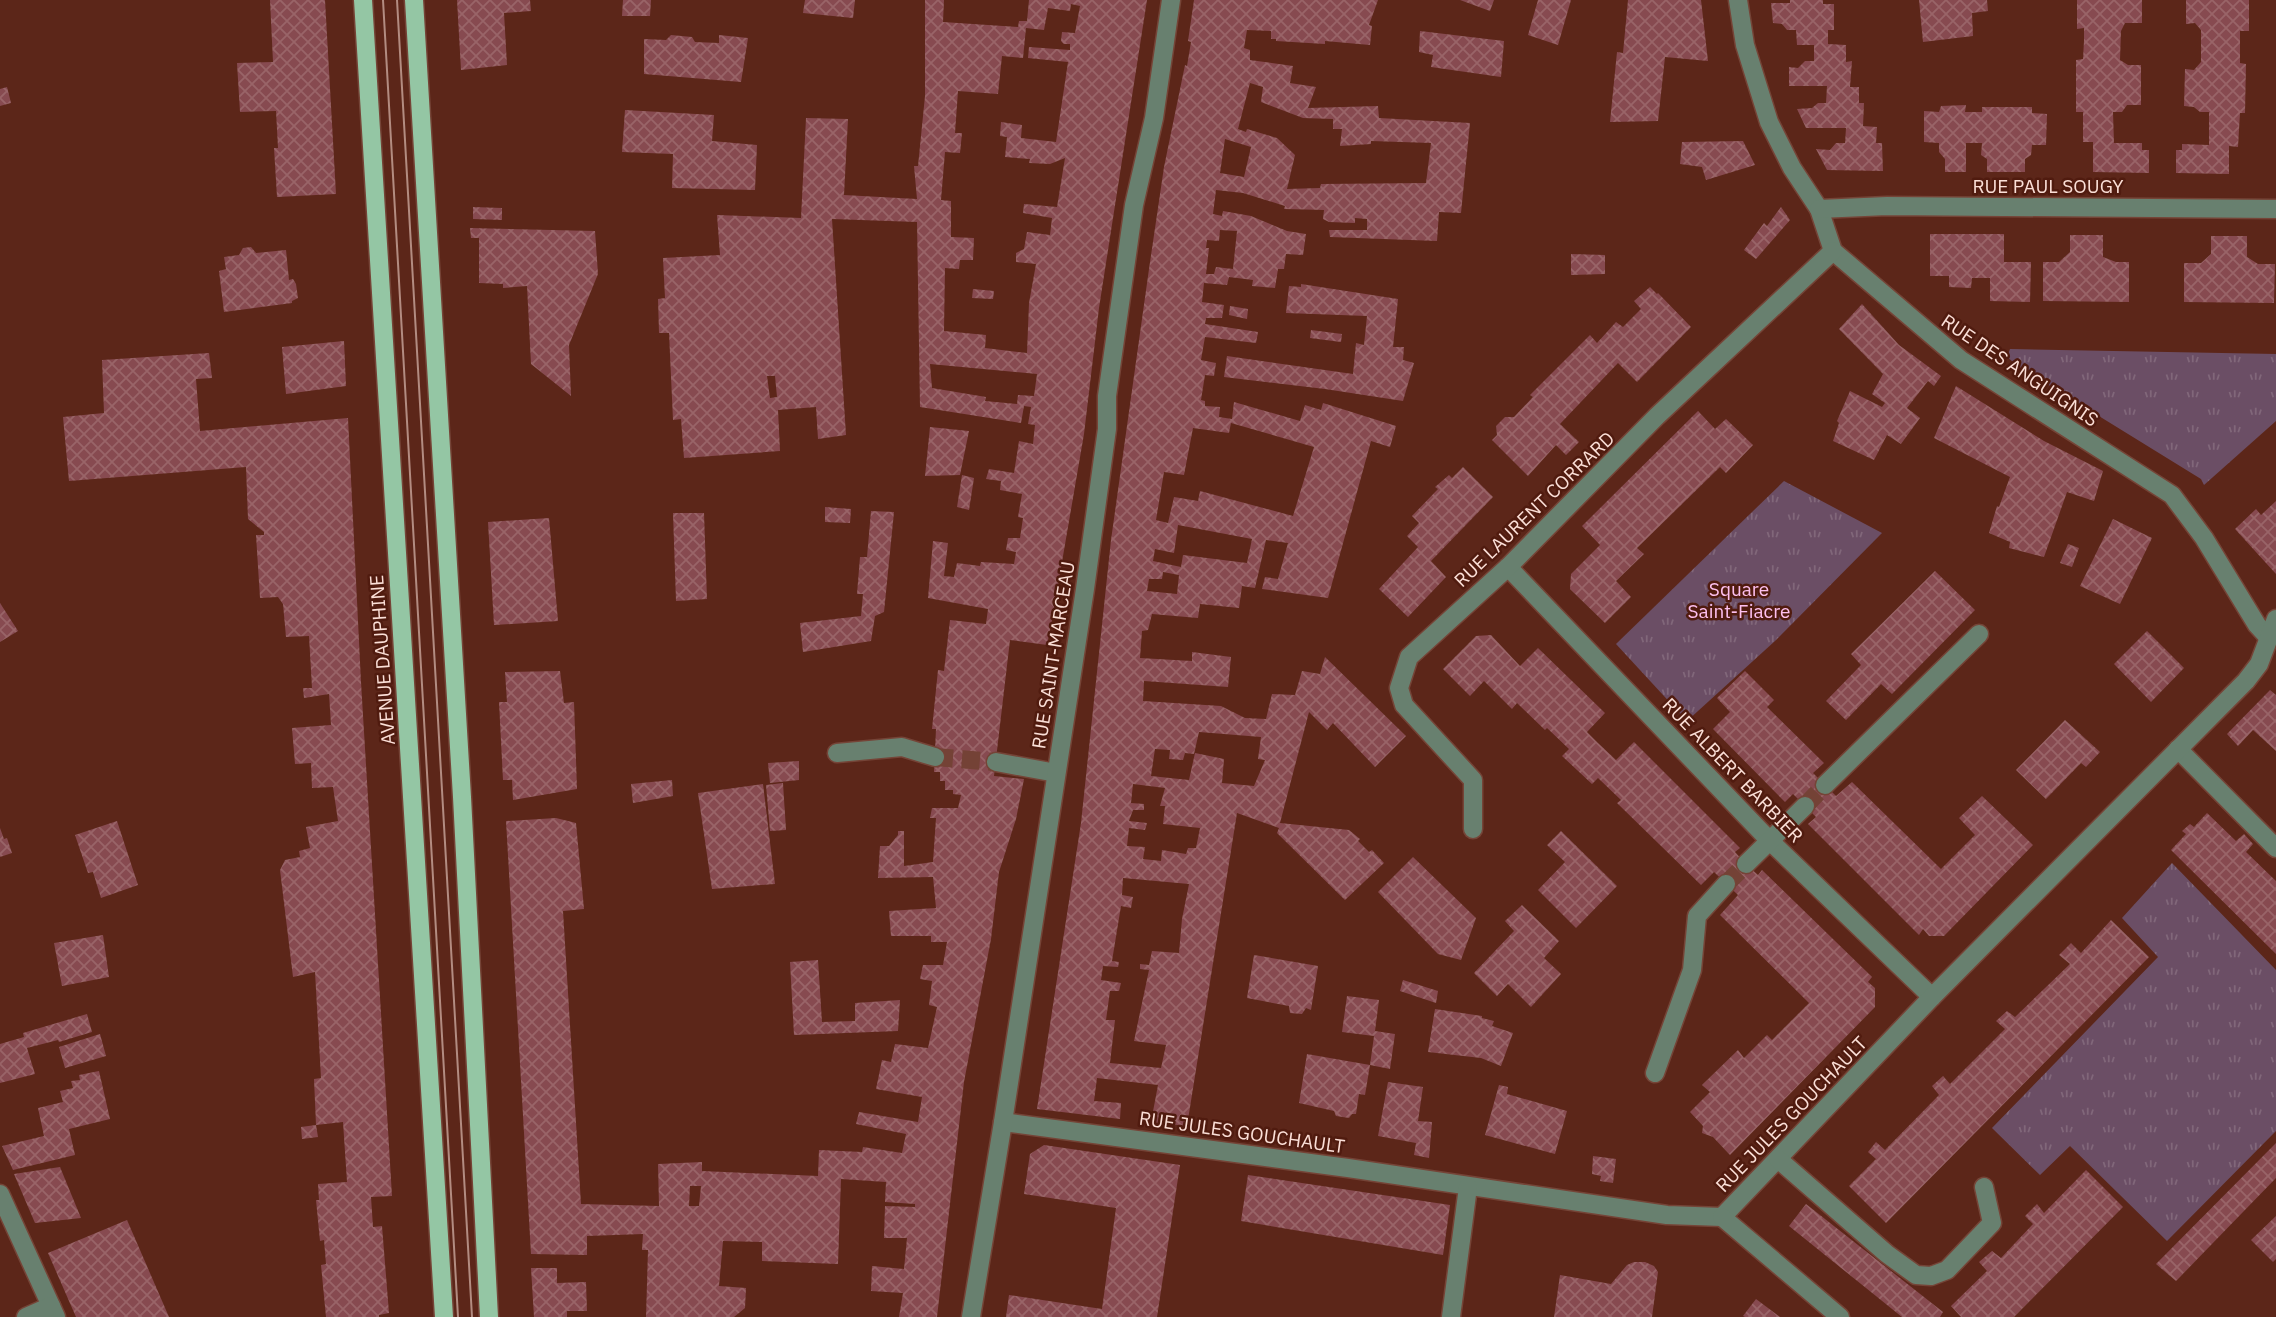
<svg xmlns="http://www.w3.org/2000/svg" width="2276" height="1317" font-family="'IBM Plex Sans',sans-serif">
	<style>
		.grass { fill: url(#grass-tufts) }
		.building { fill: url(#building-cross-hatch); fill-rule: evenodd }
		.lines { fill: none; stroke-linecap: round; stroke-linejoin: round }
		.minor-tunnel { stroke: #744236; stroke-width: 18; stroke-dasharray: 18 9; stroke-linecap: butt }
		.minor-casing { stroke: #754437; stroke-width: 21 }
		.major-casing { stroke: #754437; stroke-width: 21 }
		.minor { stroke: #68806f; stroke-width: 18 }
		.major { stroke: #94c6a4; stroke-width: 18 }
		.tram { stroke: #b38c81; stroke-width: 2 }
		.labels { text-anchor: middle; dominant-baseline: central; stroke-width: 5; stroke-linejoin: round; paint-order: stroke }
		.street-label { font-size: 19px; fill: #fbdfd7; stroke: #501b0f }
		.park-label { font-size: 19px; fill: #fdc0ef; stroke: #501b0f }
	</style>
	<defs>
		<pattern id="grass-tufts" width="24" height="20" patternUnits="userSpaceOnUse" patternTransform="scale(1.75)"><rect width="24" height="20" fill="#6b4e65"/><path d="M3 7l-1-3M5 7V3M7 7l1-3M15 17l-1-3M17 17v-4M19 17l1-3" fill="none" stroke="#81677a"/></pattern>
		<pattern id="building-cross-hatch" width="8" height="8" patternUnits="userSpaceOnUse" patternTransform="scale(1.75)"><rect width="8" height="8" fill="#874a50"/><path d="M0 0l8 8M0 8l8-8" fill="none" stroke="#996468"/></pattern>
	</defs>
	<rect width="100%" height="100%" fill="#5c2619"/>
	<g class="grass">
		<polygon points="2010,349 2276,354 2276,421 2204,485 2201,479 2018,366 2007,357"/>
		<polygon points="1784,481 1882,533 1775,641 1687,721 1616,644"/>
		<polygon points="2172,863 2276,970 2276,1131 2167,1241 2070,1146 2040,1175 1992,1128 2158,957 2122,918"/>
	</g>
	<g class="building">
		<polygon points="270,0 325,0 336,194 277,197 274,148 278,148 276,111 240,112 237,63 273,62"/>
		<polygon points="457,0 530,0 531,11 504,13 507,65 461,70"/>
		<polygon points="623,0 651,0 650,16 622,16"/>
		<polygon points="805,0 855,0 853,18 803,13"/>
		<path d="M925 0H944L943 22 1018 27 1019 21H1027L1029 0H1147L1099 308 1084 434 1052 620 1047 645 1010 640 994 776 1024 779 1016 819 999 872 991 939 964 1082 937 1317H899L903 1293 871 1291 872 1266 904 1269 907 1238H884L885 1206 915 1207V1204L885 1202 886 1182 841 1179 838 1264 762 1261V1242L723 1241 719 1286 746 1288 745 1308 734 1317H646L648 1250H642L643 1234 587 1236V1255L531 1254 506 821 556 818 576 823 584 909 563 911 581 1204 659 1206 658 1164 702 1162V1171L818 1176 819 1150 862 1152 863 1147 902 1153 906 1134 856 1124 859 1112 918 1122 922 1097 876 1089 882 1060 891 1062 895 1044 928 1048 937 1007 929 1005 932 981 920 979 923 965H943L947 942H931V936H891L889 911 936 908 933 877 878 878 880 846H889L898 835V831H904V866L933 862 936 818H930L932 808H958L961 795 953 794V790H945V781H940V772H934L936 729H932L938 670 944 671 950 620 986 624 988 609 928 598 933 541 948 543 944 576 954 577 957 563 980 566 981 562 1014 564 1016 552 1006 550 1008 538H1020L1023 518 1018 517 1022 494 1000 490 1001 481 986 479 989 469 1014 473 1019 441 1033 444 1035 425 1028 424 1031 407 1024 406 1021 423 920 407 917 222 832 219 846 435 818 439 816 407 778 410 780 451 684 458 681 419 673 420 669 333H659L658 299 665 298 663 258 720 255 717 215 801 218 806 118 848 119 844 195 917 199 914 166H918L925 96ZM1071 4 1080 6 1075 33 1062 32 1061 41 1064 44H1070V50L1029 47 1028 58 1068 62 1056 142 1021 138 1022 125 1001 122 1000 136 1007 137 1005 157 1030 159 1029 163 1050 164 1065 158 1057 207 1024 204 1023 213 1052 218 1050 235 1027 232 1024 249 1016 253V262L1036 264 1029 303 1027 353 985 348 986 335 944 331 945 268 959 269 960 260H973L974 238 951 237V201L941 200 945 152 960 153 962 133H955L958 91 998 94 1002 56 1023 58 1026 28 1044 30 1048 8 1070 11ZM930 364 1037 374 1034 396 1018 395 1017 404 985 401 986 397 932 388ZM767 376H775L777 397 770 398ZM690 1186H701L699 1206H689Z"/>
		<path d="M1194 0H1378L1369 25 1372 26 1370 45 1325 41V44L1276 41V39H1271V31L1247 30 1244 48 1250 50V60L1293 66 1290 83 1316 87 1308 108 1378 106 1379 118 1470 123 1461 213 1439 212 1437 241 1330 237 1329 230H1367V219L1355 218V223L1329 222 1323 219 1324 210 1284 209 1285 206 1243 193 1216 190 1213 214 1222 216 1223 211 1251 216 1287 231 1306 234 1303 255 1286 254 1284 269H1278L1275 288 1252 286 1253 280 1229 277 1227 285 1204 283 1202 302 1224 305 1222 318H1206L1205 324 1258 332 1256 343 1205 337 1201 360 1216 363 1214 376 1205 375 1201 400 1205 401V406L1220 407 1219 417 1232 419 1234 402 1300 421 1305 405 1321 410 1323 403 1396 426 1390 447 1371 441 1328 598 1262 589 1265 577 1278 579 1288 543 1266 540 1255 588 1242 586 1239 608 1200 604 1198 618 1152 614 1148 630 1142 631 1140 658 1192 661V652L1231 657 1228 687 1144 681 1143 701 1221 706 1245 718 1266 719 1272 694 1295 695 1302 671 1320 674 1325 657 1406 736 1375 767 1333 723 1327 730 1309 712 1280 823 1349 830 1360 839 1358 841 1369 852 1372 850 1384 863 1345 900 1277 833 1279 828 1237 813 1187 1126 1151 1122 1158 1085 1097 1078 1094 1101 1121 1103 1120 1119 1037 1109 1081 823 1111 540 1149 269 1164 167 1185 65 1187 66 1191 42 1188 41ZM1250 83 1263 87 1261 102 1303 118 1333 119V129H1342L1340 146 1371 144V141L1431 143 1426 183 1321 184 1320 188 1287 189 1295 155 1277 138 1247 129 1246 132 1238 129ZM1225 139 1251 147 1244 177 1220 173ZM1220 230 1237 231 1233 269 1216 267 1214 274H1206L1209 248H1206L1207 240 1219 241ZM1231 423 1314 447 1293 516 1200 491 1198 501 1174 497 1168 523 1156 520 1164 472 1184 475 1193 428 1229 433ZM1178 525 1252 539 1247 563 1183 555 1181 567 1153 561 1155 549 1174 553ZM1163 572 1179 575 1177 594 1147 591 1149 579H1162ZM1199 732 1261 737 1258 759 1265 760 1254 786 1222 783 1224 759 1195 753 1189 780 1151 776 1155 749 1170 750 1169 759 1183 760 1185 753 1194 754ZM1133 784 1165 788 1160 806H1165L1163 824 1200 828 1196 848H1188L1186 854 1162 850 1161 861 1143 859 1145 847 1127 846 1129 828 1145 830 1147 823 1129 821 1133 810H1144V804L1131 803ZM1123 878 1189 884 1182 919 1179 953 1152 951 1149 965 1140 964V969L1149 970 1134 1041 1166 1045 1161 1068 1110 1063 1115 1020H1106L1110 991H1119L1121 983 1101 980 1103 966 1118 967 1119 962 1112 961 1121 906 1131 908 1133 897 1122 895Z"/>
		<polygon points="1460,0 1494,0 1490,11"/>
		<polygon points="1538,0 1571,0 1558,45 1528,35"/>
		<polygon points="1628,0 1701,0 1708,61 1665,57 1658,121 1610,122 1617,52 1623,53"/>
		<polygon points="1790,0 1823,0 1823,4 1834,4 1834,30 1828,30 1828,44 1846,45 1846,62 1852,61 1850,87 1859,87 1859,103 1864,103 1863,126 1877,127 1876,143 1882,143 1883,171 1827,170 1816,149 1830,150 1836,143 1845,143 1846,128 1806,128 1797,109 1812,108 1818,103 1826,103 1827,86 1789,86 1789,67 1798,68 1805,61 1814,61 1814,45 1797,45 1796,30 1787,30 1782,24 1773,23 1771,3 1790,3"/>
		<polygon points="1919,0 1987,0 1988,11 1972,13 1973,36 1923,42"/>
		<polygon points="2077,0 2142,0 2142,23 2125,23 2121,31 2120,60 2128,65 2141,65 2141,105 2127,105 2122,112 2113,112 2114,143 2142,143 2142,150 2149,150 2149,173 2093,172 2093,142 2083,142 2083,112 2076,112 2076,60 2083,59 2084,41 2084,28 2077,29"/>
		<polygon points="2186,0 2249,0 2249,31 2240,31 2240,63 2246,64 2245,113 2240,113 2238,147 2229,146 2229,174 2176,173 2176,150 2182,150 2182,144 2209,145 2209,112 2200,112 2194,107 2184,106 2185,69 2194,70 2201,62 2201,30 2195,23 2186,24"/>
		<polygon points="1420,31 1504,41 1501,77 1431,67 1433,55 1419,52"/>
		<polygon points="671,35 692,37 695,42 719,43 719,35 748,38 741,82 644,74 644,39 666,40"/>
		<polygon points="7,87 11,103 0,106 0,89"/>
		<polygon points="1966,105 1965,112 1982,112 1982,107 2032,107 2032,113 2047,114 2046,145 2032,145 2031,155 2025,159 2025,172 1987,172 1987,159 1981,155 1982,143 1966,143 1966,172 1945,172 1945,159 1939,152 1939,143 1924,142 1924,111 1939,112 1941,106"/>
		<polygon points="625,110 714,115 712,141 757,145 755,190 672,188 673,154 622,152"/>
		<polygon points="1743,141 1755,165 1706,180 1702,167 1680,164 1682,142"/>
		<polygon points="473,207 502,208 502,220 473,219"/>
		<polygon points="1781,207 1790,220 1756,259 1744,250 1764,223 1767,226"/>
		<polygon points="470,228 595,231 598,274 569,345 571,396 531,364 527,286 503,288 503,284 479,283 479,238 471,238"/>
		<polygon points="1930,234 2004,234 2004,262 2031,262 2030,302 1990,301 1990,278 1972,278 1971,288 1949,287 1949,276 1930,276"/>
		<polygon points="2070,235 2103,235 2103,257 2116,262 2129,262 2129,302 2043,301 2043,262 2059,262 2070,252"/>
		<polygon points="2211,236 2247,236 2247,257 2258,264 2275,264 2274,303 2184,302 2184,263 2201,263 2211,254"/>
		<polygon points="251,247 256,253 286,250 289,280 293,279 296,284 298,298 292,301 292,303 224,312 219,271 226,269 224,257 239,255 243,248"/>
		<polygon points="1571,254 1605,255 1605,274 1571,275"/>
		<polygon points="1301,284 1398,299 1393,347 1404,347 1403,360 1414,363 1403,401 1325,389 1224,377 1227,356 1353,374 1356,343 1364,345 1367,316 1286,313 1289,286 1301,287"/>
		<polygon points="1650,287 1657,294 1658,293 1691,327 1637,382 1618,363 1560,424 1579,442 1566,455 1556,445 1528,476 1492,440 1497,435 1496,426 1505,417 1514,417 1533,397 1530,395 1590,335 1597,343 1616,322 1623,327 1641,309 1634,301"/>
		<polygon points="973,289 994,291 993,299 972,298"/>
		<polygon points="1862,304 1899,345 1941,376 1934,386 1928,381 1907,408 1920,418 1901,444 1887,435 1874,460 1833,441 1839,423 1837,421 1850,391 1882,407 1885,403 1872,394 1883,374 1839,329"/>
		<polygon points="1230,306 1248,309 1247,319 1229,315"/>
		<polygon points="1311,330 1342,334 1341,342 1310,338"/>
		<polygon points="344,341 346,386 286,394 282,347"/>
		<polygon points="209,353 212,378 196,379 200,431 348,418 361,682 392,1196 371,1197 373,1227 382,1226 389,1313 379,1315 379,1317 326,1317 321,1265 326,1264 324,1240 320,1241 316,1200 319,1200 318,1184 347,1182 343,1122 316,1125 314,1079 321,1078 315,972 293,977 280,870 285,860 300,857 299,851 310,848 306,827 338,821 333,787 312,788 311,763 295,764 292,728 331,725 329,694 304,698 303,688 312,688 309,636 286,637 283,604 278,597 260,598 256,535 264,535 264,532 248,519 246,467 69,481 63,417 104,413 102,360"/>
		<polygon points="1956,386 2044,441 2103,471 2094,501 2067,492 2044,557 2009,548 2010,542 1989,533 1997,506 1999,507 2010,477 1934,438"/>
		<polygon points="1698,411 1715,429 1726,419 1753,445 1726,473 1720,467 1637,548 1644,554 1616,581 1631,597 1605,623 1570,589 1571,574 1600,545 1582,526"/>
		<polygon points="930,427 969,431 960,475 925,476"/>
		<polygon points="1463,467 1493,497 1431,561 1446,577 1408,617 1379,589 1418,547 1407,536 1419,523 1412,516 1438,489 1435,487 1449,475 1452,478"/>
		<polygon points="962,475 974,478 969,510 957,507"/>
		<polygon points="2276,501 2276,574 2235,529 2256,509 2261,515"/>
		<polygon points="825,507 851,509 850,523 825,522"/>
		<polygon points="871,511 894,512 884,612 875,616 871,641 803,652 800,623 861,616 863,594 857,594 860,557 867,557"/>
		<polygon points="673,513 704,513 707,599 676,601"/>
		<polygon points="549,518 558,621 494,625 488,522"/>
		<polygon points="2113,519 2152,538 2120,604 2080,586"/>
		<polygon points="2068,544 2079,548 2072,567 2060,563"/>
		<polygon points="1935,571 1975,610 1892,694 1881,684 1846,720 1826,701 1861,665 1851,654"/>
		<polygon points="0,603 18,631 0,642"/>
		<polygon points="2147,631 2184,668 2151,702 2114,664"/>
		<polygon points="1491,635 1520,666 1538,648 1605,713 1587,732 1598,743 1616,760 1634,742 1740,848 1735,852 1746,864 1758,875 1762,870 1872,977 1868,982 1875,988 1875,1007 1730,1155 1713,1137 1702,1133 1703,1126 1690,1112 1710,1092 1702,1085 1738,1050 1744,1058 1767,1035 1772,1040 1809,1003 1720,915 1738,895 1714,872 1701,885 1617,803 1621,800 1598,778 1592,784 1562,756 1569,749 1547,728 1545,730 1517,703 1512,709 1484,681 1470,696 1443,669 1476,636"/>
		<polygon points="560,671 564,703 574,702 577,789 513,800 512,780 503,780 499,702 507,702 505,672"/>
		<polygon points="1745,671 1774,700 1767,707 1824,763 1813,773 1836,796 1852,782 1941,869 1975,835 1959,818 1982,796 2033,845 1944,936 1929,936 1923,929 1919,935 1808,824 1816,817 1793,794 1785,802 1713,729 1730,712 1717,698"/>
		<polygon points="2270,690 2276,695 2276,751 2253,730 2238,746 2227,734"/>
		<polygon points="2065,720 2100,752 2086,767 2081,763 2046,799 2016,770"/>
		<polygon points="799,761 799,780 770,783 768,763"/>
		<polygon points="672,780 673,796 633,803 631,784"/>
		<polygon points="783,783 786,830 770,831 766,785"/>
		<polygon points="763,784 775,884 712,889 698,793"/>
		<polygon points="2207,813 2236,841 2244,834 2253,844 2246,852 2276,881 2276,954 2171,850 2186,834 2182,831 2190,824 2194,827"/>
		<polygon points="117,821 138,885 101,898 93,872 88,873 75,835"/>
		<polygon points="0,828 4,839 7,838 12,853 0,857"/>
		<polygon points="1561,831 1617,886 1576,928 1538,890 1565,862 1547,845"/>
		<polygon points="1413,857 1476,918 1461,960 1438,954 1378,892"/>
		<polygon points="1522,905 1559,941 1544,958 1561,974 1531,1007 1508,984 1497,996 1474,973 1514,931 1505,921"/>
		<polygon points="2111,920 2149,957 1886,1223 1849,1186 1876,1159 1868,1152 1876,1142 1885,1150 1939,1095 1932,1086 1943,1076 1950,1084 2005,1029 1996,1021 2007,1011 2015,1017 2070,964 2059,955 2071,943 2081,953"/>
		<polygon points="103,935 109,977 62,986 54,943"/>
		<polygon points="1254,955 1318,966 1311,1010 1306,1008 1302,1014 1290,1013 1289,1006 1247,998"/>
		<polygon points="818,960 822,1022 855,1021 855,1003 900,1000 898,1031 794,1035 790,962"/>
		<polygon points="1403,980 1438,991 1436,1003 1400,991"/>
		<polygon points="1347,996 1379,1000 1375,1031 1395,1034 1390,1069 1370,1065 1374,1036 1342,1032"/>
		<polygon points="1435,1009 1482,1016 1482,1018 1494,1021 1492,1026 1513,1033 1501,1066 1481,1058 1428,1052"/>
		<polygon points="87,1014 92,1032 59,1042 58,1040 27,1048 35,1074 0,1083 0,1044 24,1037 23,1033"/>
		<polygon points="100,1034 106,1056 65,1068 59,1047"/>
		<polygon points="1307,1054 1370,1065 1365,1095 1359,1094 1356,1114 1352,1114 1349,1118 1336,1116 1334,1111 1299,1103"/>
		<polygon points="99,1071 110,1119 69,1129 75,1155 13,1170 2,1146 44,1136 38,1108 63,1102 60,1091 73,1088 71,1081 80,1080 79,1075"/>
		<polygon points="1388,1082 1423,1087 1418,1121 1432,1122 1429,1158 1414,1155 1416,1143 1378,1136"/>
		<polygon points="1499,1085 1508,1087 1507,1094 1567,1111 1555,1154 1485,1135"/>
		<polygon points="316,1125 318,1137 302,1139 301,1127"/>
		<polygon points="2276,1143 2276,1178 2176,1281 2156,1264"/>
		<polygon points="1044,1145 1180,1165 1157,1317 1006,1317 1009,1295 1102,1309 1116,1208 1024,1194 1030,1154"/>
		<polygon points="1593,1156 1616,1159 1613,1183 1600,1181 1601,1176 1592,1174"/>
		<polygon points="60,1167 81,1218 35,1223 14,1174"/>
		<polygon points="2086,1170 2123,1207 2014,1317 1961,1317 1951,1306 1987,1271 1979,1262 1992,1251 2001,1258 2033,1224 2025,1216 2037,1204 2044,1213"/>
		<polygon points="1248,1175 1450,1205 1443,1255 1241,1221"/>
		<polygon points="1806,1204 1943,1312 1940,1317 1902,1317 1789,1226"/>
		<polygon points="2276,1216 2276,1259 2273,1262 2251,1240"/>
		<polygon points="127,1220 169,1317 76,1317 48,1253"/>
		<polygon points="1634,1262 1645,1262 1654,1266 1658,1272 1652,1317 1554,1317 1560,1275 1611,1284 1627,1265"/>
		<polygon points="531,1268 557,1268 557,1283 586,1282 587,1311 567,1311 567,1317 534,1317"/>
		<polygon points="1756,1299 1780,1317 1745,1317 1743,1316"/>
	</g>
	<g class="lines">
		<g class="minor-tunnel">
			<polyline points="935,757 996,762"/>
			<polyline points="1805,806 1825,785"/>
			<polyline points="1726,884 1746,864"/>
		</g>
		<defs>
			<g id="minor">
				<polyline points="1738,0 1745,45 1769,122 1792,168 1819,209 1833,251 1961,360 2172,495 2204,538 2257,625 2268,637"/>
				<polyline points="1819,209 1887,206 2276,209"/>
				<polyline points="1508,567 1770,841 1932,997"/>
				<polyline points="2178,749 2276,848"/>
				<polyline points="837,753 902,747 935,757"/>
				<polyline points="996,762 1056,773"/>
				<polyline points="1825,785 1979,634"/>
				<polyline points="1473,829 1473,780 1404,705 1399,688 1409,657 1508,567 1657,416 1833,251"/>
				<polyline points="1746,864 1805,806"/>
				<polyline points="1655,1073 1692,970 1697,916 1726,884"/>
				<polyline points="1003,1122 1348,1168 1667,1215 1722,1217 1932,997 2246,681 2259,664 2276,619"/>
				<polyline points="1778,1159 1887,1254 1916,1275 1931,1276 1947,1270 1992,1223 1984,1187"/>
				<polyline points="0,1194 56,1317"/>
				<polyline points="1722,1217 1840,1317"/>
				<polyline points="26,1317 51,1306"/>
				<polyline points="971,1317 1003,1122 1085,589 1107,429 1107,396 1134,205 1154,118 1171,0"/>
				<polyline points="1451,1317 1468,1187"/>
			</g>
			<g id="major">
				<polyline points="363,0 444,1317"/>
				<polyline points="414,0 462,797 489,1317"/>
			</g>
		</defs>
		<use href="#minor" class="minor-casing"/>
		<use href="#major" class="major-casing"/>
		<use href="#minor" class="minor"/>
		<use href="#major" class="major"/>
		<g class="tram">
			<polyline points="383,0 458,1317"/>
			<polyline points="397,0 472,1317"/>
		</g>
	</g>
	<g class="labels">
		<g class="street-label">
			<text x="2048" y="186">RUE PAUL SOUGY</text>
			<text transform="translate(2020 370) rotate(34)">RUE DES ANGUIGNIS</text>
			<text transform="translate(1534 509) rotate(-44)">RUE LAURENT CORRARD</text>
			<text transform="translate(1053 655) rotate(-81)">RUE SAINT-MARCEAU</text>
			<text transform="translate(382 660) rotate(-94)">AVENUE DAUPHINE</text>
			<text transform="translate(1733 770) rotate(46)">RUE ALBERT BARBIER</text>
			<text transform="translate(1791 1114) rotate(-46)">RUE JULES GOUCHAULT</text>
			<text transform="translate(1242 1132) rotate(8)">RUE JULES GOUCHAULT</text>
		</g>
		<g class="park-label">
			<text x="1739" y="589">Square<tspan x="1739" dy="22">Saint-Fiacre</tspan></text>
		</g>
	</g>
</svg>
